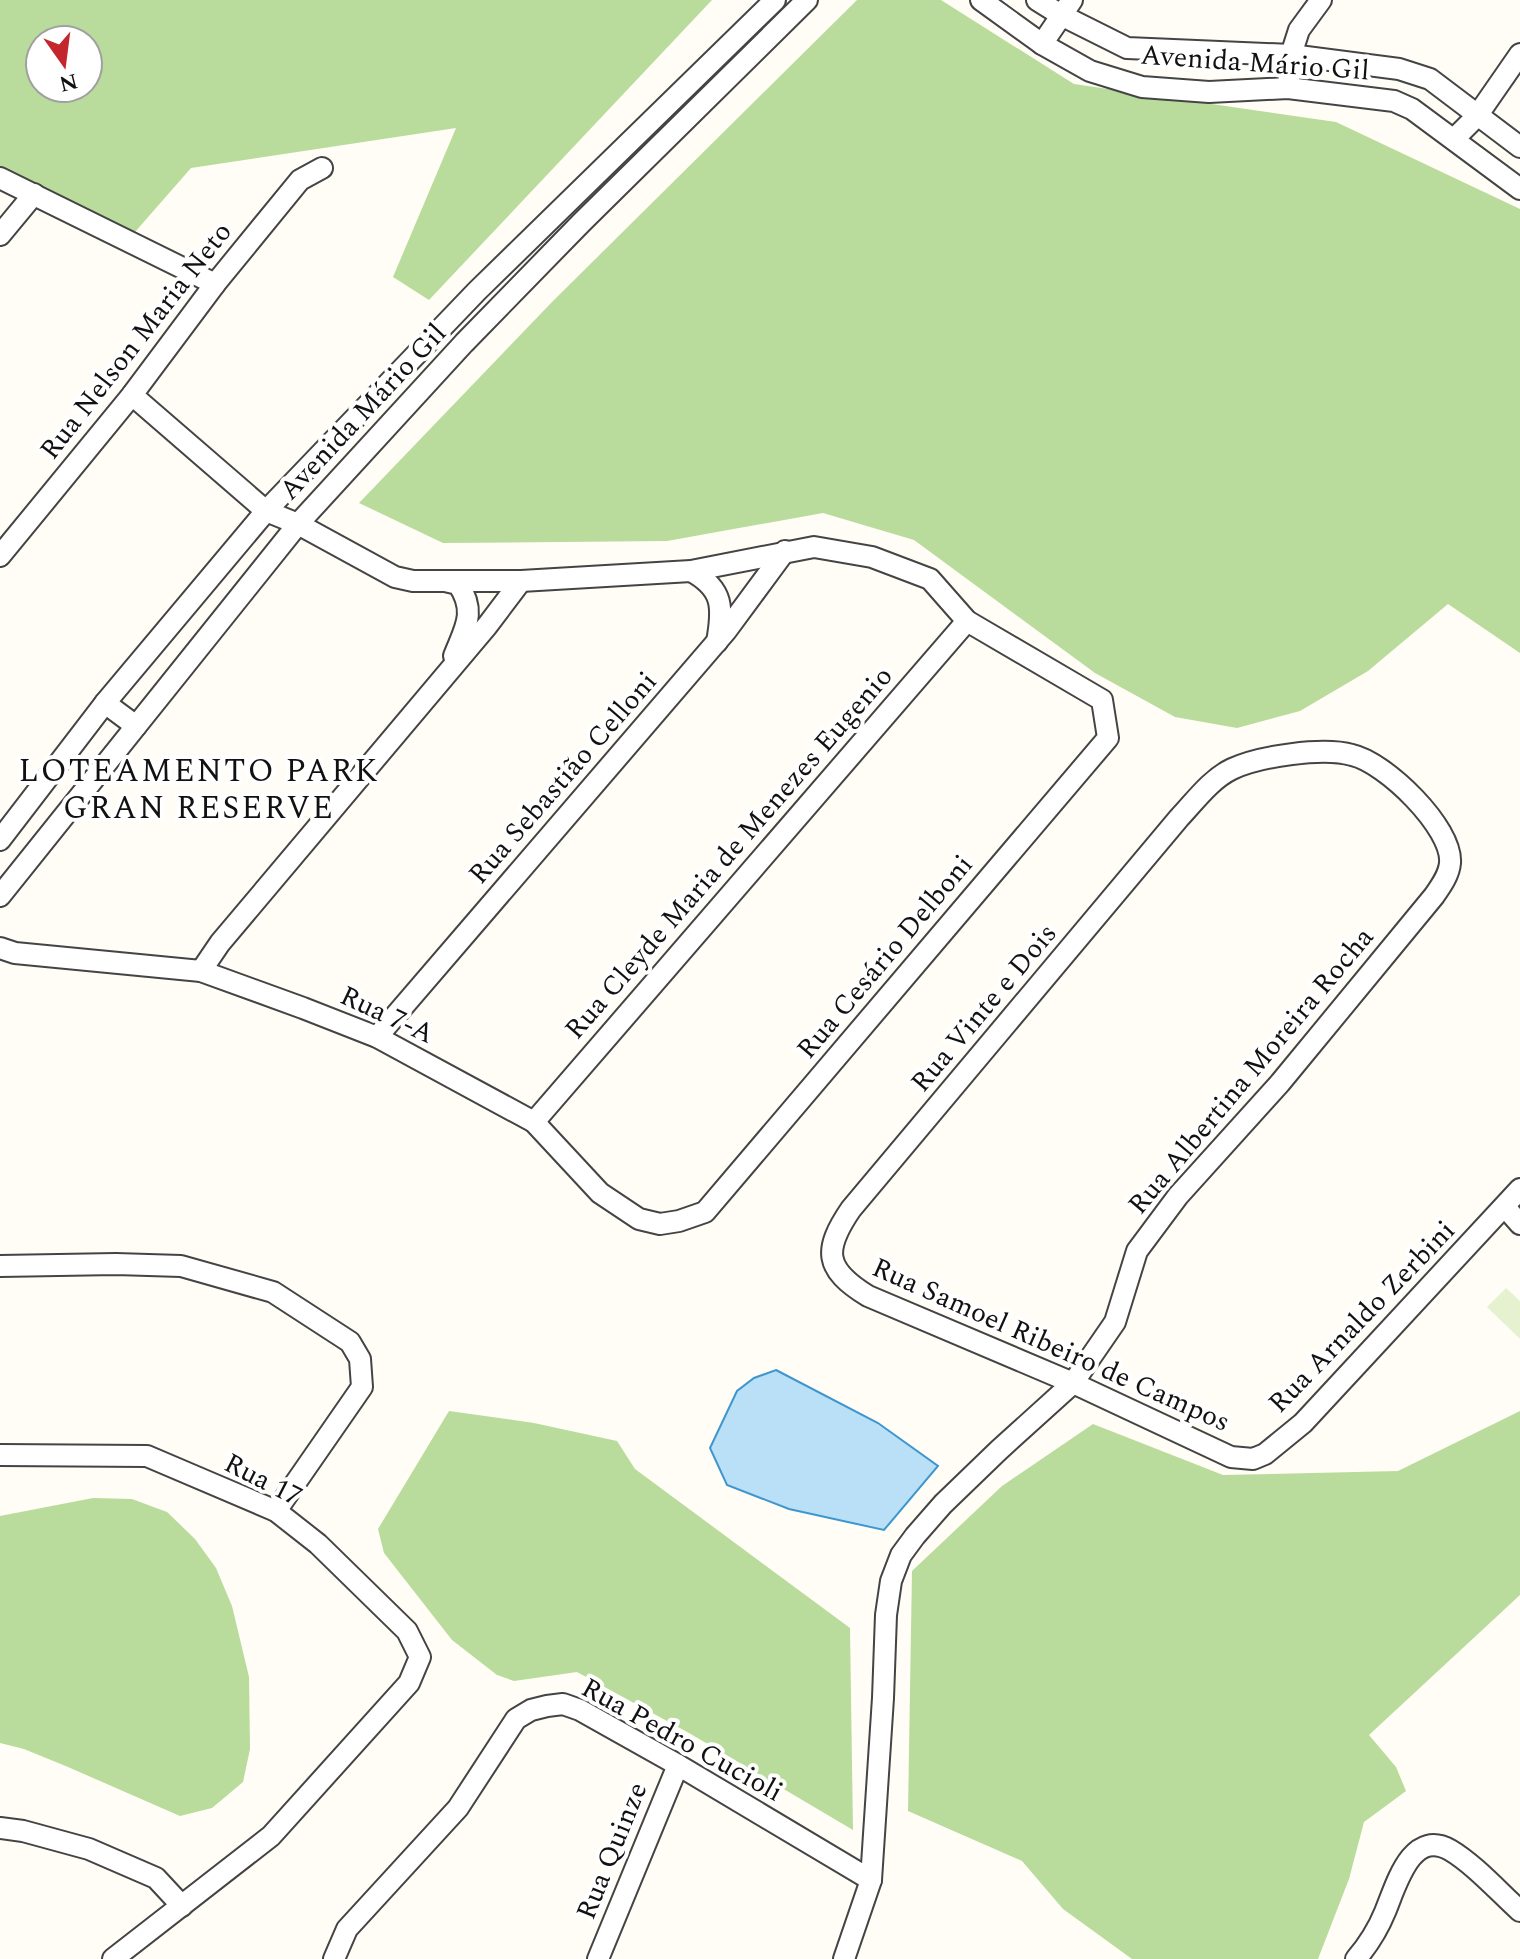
<svg xmlns="http://www.w3.org/2000/svg" width="1520" height="1959" font-family="Spectral,serif">
	<style>
		.forest { fill: #b9dc9c; fill-rule: evenodd }
		.pitch { fill: #e6f2cf }
		.water { fill: #b9e0f7; stroke: #3f96cf; stroke-width: 2 }
		.lines { fill: none; stroke-linecap: round; stroke-linejoin: round }
		.minor-casing { stroke: #444; stroke-width: 24 }
		.minor { stroke: #fff; stroke-width: 20 }
		.labels { text-anchor: middle; dominant-baseline: central; stroke-width: 8; stroke-linejoin: round; paint-order: stroke }
		.street-label { font-size: 28px; fill: #111; stroke: #fff }
		.quarter-label { font-size: 32px; letter-spacing: 2px; fill: #111; stroke: #fff }
	</style>
	<rect width="100%" height="100%" fill="#fffdf5"/>
	<g class="forest">
		<path d="M0 0H712L429 300 393 277 456 128 191 168 135 232 0 169ZM40 40H88V88H40Z"/>
		<polygon points="857,0 941,0 1074,84 1336,122 1520,209 1520,653 1448,604 1368,671 1300,711 1237,728 1175,717 1095,673 914,540 823,513 667,541 443,543 359,503 553,301"/>
		<polygon points="449,1411 534,1423 617,1441 635,1469 850,1628 853,1830 689,1733 577,1672 514,1681 497,1675 452,1640 384,1553 378,1529"/>
		<polygon points="1520,1411 1520,1595 1369,1735 1396,1767 1406,1791 1364,1822 1349,1879 1318,1959 1132,1959 1063,1909 1022,1861 908,1811 912,1571 1002,1486 1093,1424 1223,1475 1398,1471"/>
		<polygon points="93,1498 132,1499 167,1512 195,1539 216,1568 232,1606 249,1677 250,1749 243,1782 212,1808 180,1816 68,1767 24,1749 0,1743 0,1516"/>
	</g>
	<polygon class="pitch" points="1506,1288 1520,1301 1520,1339 1487,1307"/>
	<polygon class="water" points="776,1370 878,1423 938,1466 884,1530 789,1509 727,1485 710,1448 737,1391 754,1378"/>
	<g class="lines">
		<defs>
			<g id="minor">
				<polyline points="981,0 1042,44 1090,71 1142,87 1209,92 1288,88 1394,101 1412,109 1520,189"/>
				<polyline points="1037,0 1061,15 1127,48 1291,55 1399,69 1430,79 1520,147"/>
				<polyline points="1042,44 1072,0"/>
				<polyline points="1288,88 1291,55 1299,30 1321,0"/>
				<polyline points="1454,139 1477,116 1520,54"/>
				<polyline points="0,178 215,284"/>
				<polyline points="0,235 34,194"/>
				<polyline points="0,556 132,395 215,284 300,180 322,168"/>
				<path d="M691 571C724 589 723 608 717 642"/>
				<path d="M445 581 458 584C477 612 465 628 454 656"/>
				<polyline points="105,703 136,726"/>
				<polyline points="0,840 105,703 266,511 477,291 775,0"/>
				<polyline points="0,896 298,524 464,343 582,222 807,0"/>
				<polyline points="0,948 15,953 201,971 303,1008 377,1037 534,1122 600,1193 639,1219 660,1224 679,1221 705,1212 1108,738 1102,700 967,621 930,579 872,557 814,547 691,571 521,581 413,581 395,577 298,524 266,511 132,395"/>
				<polyline points="201,971 220,943 487,626 521,581"/>
				<polyline points="377,1037 726,631 785,551"/>
				<polyline points="534,1122 967,621"/>
				<polyline points="1505,1207 1520,1224"/>
				<polyline points="0,1266 116,1264 181,1266 273,1292 350,1342 360,1359 362,1387 276,1511"/>
				<polyline points="0,1455 147,1456 276,1511 318,1544 407,1631 420,1657 409,1683 271,1836 113,1959"/>
				<polyline points="0,1828 23,1831 89,1849 156,1878 182,1906"/>
				<polyline points="334,1959 347,1929 458,1808 516,1719 531,1710 547,1706 563,1704 580,1710 678,1765 871,1880"/>
				<polyline points="598,1959 678,1765"/>
				<path d="M844 1959 871 1880 883 1698 886 1615 891 1581 901 1555 915 1536 943 1504 999 1450 1073 1383 1115 1322 1137 1251 1178 1196 1280 1083 1434 896C1441 886 1449 875 1450 863 1453 828 1385 762 1352 755 1323 747 1260 756 1232 769 1211 779 1195 801 1179 818L851 1209C823 1250 824 1269 868 1296L1073 1383 1231 1457 1253 1459 1265 1454 1303 1423 1520 1189"/>
				<path d="M1356 1959C1368 1945 1378 1929 1385 1912 1396 1886 1411 1828 1450 1850 1474 1864 1500 1893 1520 1911"/>
			</g>
		</defs>
		<use href="#minor" class="minor-casing"/>
		<use href="#minor" class="minor"/>
	</g>
	<g class="labels">
		<g class="street-label">
			<text transform="translate(1255 63) rotate(4)">Avenida Mário Gil</text>
			<text transform="translate(136 341) rotate(-52)">Rua Nelson Maria Neto</text>
			<text transform="translate(363 412) rotate(-47)">Avenida Mário Gil</text>
			<text transform="translate(563 778) rotate(-49)">Rua Sebastião Celloni</text>
			<text transform="translate(729 853) rotate(-49)">Rua Cleyde Maria de Menezes Eugenio</text>
			<text transform="translate(885 957) rotate(-50)">Rua Cesário Delboni</text>
			<text transform="translate(984 1008) rotate(-50)">Rua Vinte e Dois</text>
			<text transform="translate(387 1015) rotate(25)">Rua 7-A</text>
			<text transform="translate(1251 1071) rotate(-50)">Rua Albertina Moreira Rocha</text>
			<text transform="translate(1362 1317) rotate(-46)">Rua Arnaldo Zerbini</text>
			<text transform="translate(1051 1345) rotate(24)">Rua Samoel Ribeiro de Campos</text>
			<text transform="translate(263 1480) rotate(27)">Rua 17</text>
			<text transform="translate(682 1740) rotate(29)">Rua Pedro Cucioli</text>
			<text transform="translate(612 1851) rotate(-68)">Rua Quinze</text>
		</g>
		<g class="quarter-label">
			<text x="199" y="771">LOTEAMENTO PARK<tspan x="199" dy="37">GRAN RESERVE</tspan></text>
		</g>
	</g>
	<g transform="translate(64 64) rotate(166)"><circle r="38" fill="#ffffff" stroke="#a0a0a0" stroke-width="2"/>
	<path d="M0-6L14 30L0 20L-14 30Z" fill="#c4262e"/>
	<text y="-12" font-size="22" font-weight="bold" text-anchor="middle" fill="#111111">N</text>
	</g>
</svg>
